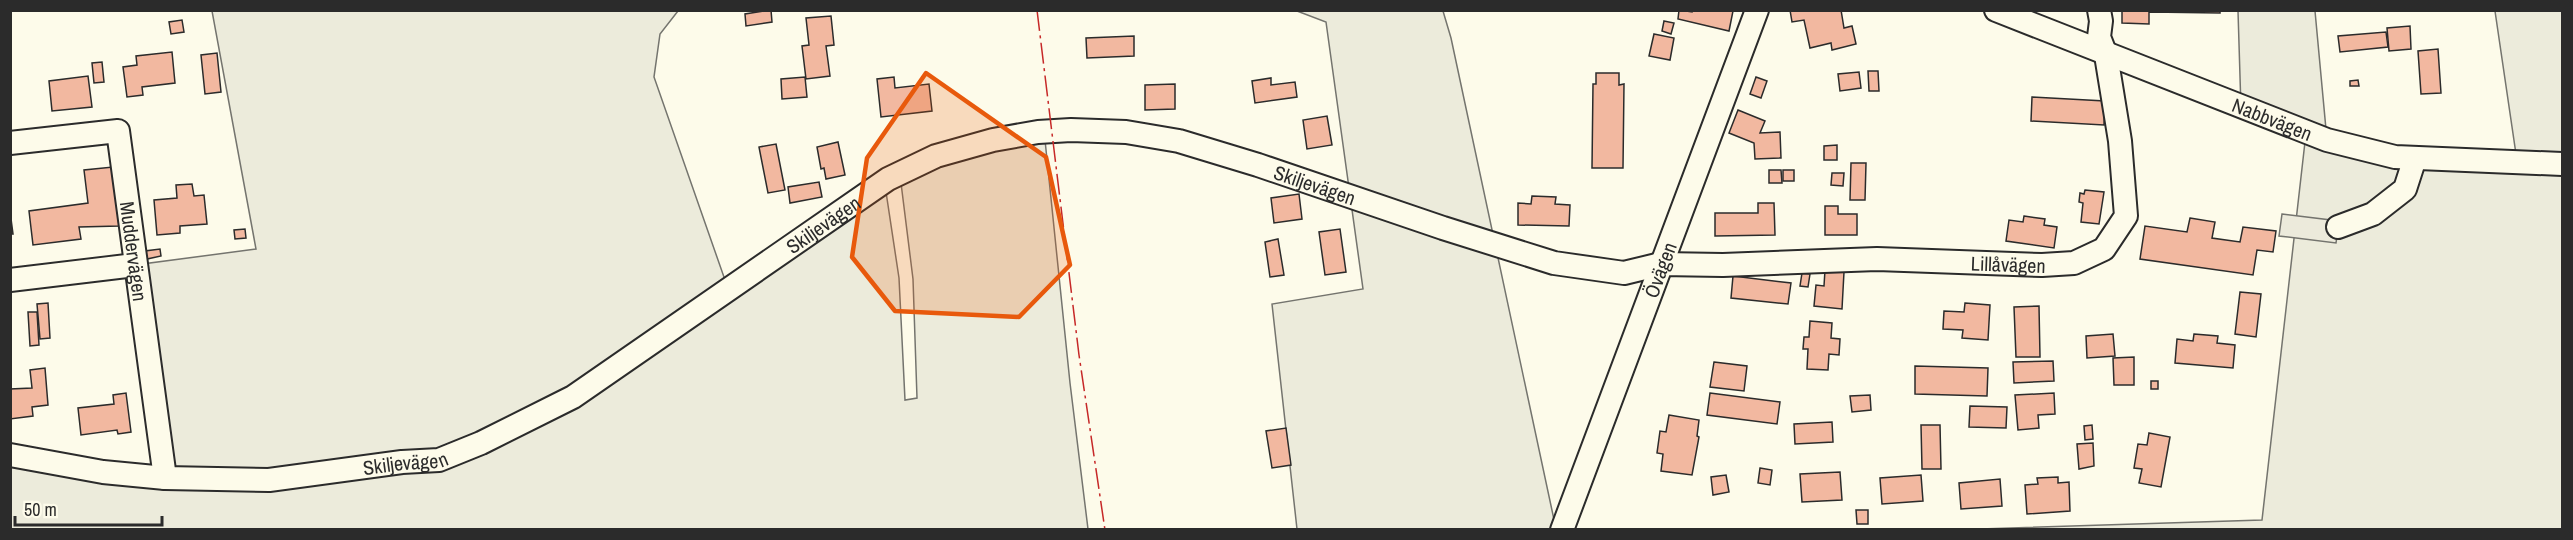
<svg xmlns="http://www.w3.org/2000/svg" width="2573" height="540" font-family="'Archivo Narrow',sans-serif">
	<style>
		.green { fill: #ecebdb; stroke: #74746e; stroke-width: 1.5 }
		.parking { fill: #eceadb; stroke: #74746e; stroke-width: 1.5 }
		.building { fill: #f2b8a0; stroke: #2b2b2b; stroke-width: 1.5 }
		.lines { fill: none; stroke-linecap: round; stroke-linejoin: round }
		.minor-casing { stroke: #2b2b2b; stroke-width: 26 }
		.minor { stroke: #fdfbea; stroke-width: 22 }
		.power { stroke: #c62828; stroke-width: 1.5; stroke-dasharray: 21 4.5 3 4.5; stroke-linecap: butt }
		.marked { fill: #e8590c; fill-opacity: 0.2; stroke: #e8590c; stroke-width: 4.5; stroke-linejoin: round }
		.labels { text-anchor: middle; dominant-baseline: central; stroke-width: 4.5; stroke-linejoin: round; paint-order: stroke }
		.street-label { font-size: 20px; fill: #2b2b2b; stroke: #fdfbea }
	</style>
	<rect width="100%" height="100%" fill="#fdfbea"/>
	<g class="green">
		<polygon points="212,11 678,11 660,34 654,77 725,280 886,192 899,278 905,400 917,398 913,279 901,183 939,166 995,147 1045,140 1070,383 1088,529 11,529 10,455 165,478 135,265 256,249"/>
		<polygon points="1297,11 1443,11 1451,38 1556,529 1297,529 1272,304 1363,289 1326,22"/>
		<polygon points="2238,11 2315,11 2327,140 2517,161 2495,11 2562,11 2562,529 1949,530 2262,520 2306,133 2241,109"/>
	</g>
	<polygon class="parking" points="2282,214 2339,221 2336,243 2279,236"/>
	<g class="building">
		<polygon points="771,10 772,22 746,26 745,14"/>
		<polygon points="1679,10 1692,12 1692,10 1733,11 1729,31 1678,19"/>
		<polygon points="1790,10 1841,10 1844,28 1852,26 1856,44 1832,50 1831,43 1810,48 1804,20 1792,22"/>
		<polygon points="2122,10 2220,10 2220,13 2149,12 2149,24 2122,23"/>
		<polygon points="831,16 834,45 826,46 830,76 806,79 802,46 809,45 806,18"/>
		<polygon points="182,20 184,32 171,34 169,22"/>
		<polygon points="1664,21 1674,23 1671,34 1662,31"/>
		<polygon points="2410,26 2411,49 2389,51 2387,28"/>
		<polygon points="2386,32 2388,47 2340,52 2338,36"/>
		<polygon points="1654,34 1674,38 1670,60 1649,56"/>
		<polygon points="1134,36 1134,56 1087,58 1086,38"/>
		<polygon points="2438,49 2441,93 2421,94 2418,51"/>
		<polygon points="172,52 175,83 142,87 143,95 127,97 123,67 137,65 136,56"/>
		<polygon points="217,53 221,92 205,94 201,55"/>
		<polygon points="102,62 104,82 94,83 92,63"/>
		<polygon points="1868,71 1878,71 1879,91 1869,91"/>
		<polygon points="1859,72 1861,88 1840,91 1838,74"/>
		<polygon points="1596,73 1619,73 1619,85 1624,84 1623,168 1592,168 1593,84 1596,84"/>
		<polygon points="88,76 92,107 52,111 49,81"/>
		<polygon points="805,77 807,97 782,99 781,79"/>
		<polygon points="894,77 895,88 929,84 932,111 881,117 877,79"/>
		<polygon points="1756,77 1767,81 1761,98 1750,94"/>
		<polygon points="1271,78 1271,85 1295,82 1297,97 1255,103 1252,81"/>
		<polygon points="2358,80 2359,86 2350,86 2350,81"/>
		<polygon points="1175,84 1175,109 1145,110 1145,85"/>
		<polygon points="2032,97 2105,101 2104,125 2031,121"/>
		<polygon points="1738,110 1765,121 1760,133 1780,132 1781,158 1755,159 1754,143 1729,133"/>
		<polygon points="1327,116 1332,145 1307,149 1303,120"/>
		<polygon points="838,142 845,175 826,179 824,168 821,169 817,147"/>
		<polygon points="776,144 785,190 768,193 759,147"/>
		<polygon points="1837,145 1837,160 1824,160 1824,146"/>
		<polygon points="1851,163 1866,163 1865,200 1850,200"/>
		<polygon points="113,167 119,226 79,227 81,239 33,245 29,211 88,203 84,170"/>
		<polygon points="1769,170 1781,170 1782,183 1769,183"/>
		<rect x="1783" y="170" width="11" height="11"/>
		<polygon points="1832,173 1844,173 1843,186 1831,185"/>
		<polygon points="819,182 822,197 790,203 788,187"/>
		<polygon points="192,184 194,196 204,195 207,224 180,226 180,233 157,235 154,200 177,198 176,185"/>
		<polygon points="2085,190 2104,192 2099,224 2081,222 2083,203 2079,202 2080,193 2084,194"/>
		<polygon points="1299,194 1302,219 1274,223 1271,198"/>
		<polygon points="1532,196 1556,197 1555,204 1570,205 1569,226 1518,225 1518,203 1531,204"/>
		<polygon points="1758,203 1774,203 1775,235 1715,236 1715,213 1758,213"/>
		<polygon points="1825,206 1838,206 1838,214 1857,214 1857,235 1825,235"/>
		<polygon points="10,211 13,234 10,234"/>
		<polygon points="2024,216 2045,219 2044,225 2057,227 2054,248 2006,241 2009,220 2023,222"/>
		<polygon points="2190,218 2215,222 2212,238 2240,242 2243,227 2276,231 2273,252 2257,250 2253,275 2140,259 2145,226 2187,232"/>
		<polygon points="245,229 246,238 235,239 234,230"/>
		<polygon points="1340,229 1346,272 1325,275 1319,232"/>
		<polygon points="1278,239 1284,275 1270,277 1265,242"/>
		<polygon points="160,249 161,256 147,259 145,251"/>
		<polygon points="1825,270 1844,272 1842,309 1814,306 1816,285 1824,286"/>
		<polygon points="1802,273 1810,274 1808,287 1800,286"/>
		<polygon points="1733,276 1791,283 1788,304 1731,298"/>
		<polygon points="2240,292 2261,294 2256,337 2235,334"/>
		<polygon points="48,303 50,338 40,339 37,304"/>
		<polygon points="1965,303 1990,305 1988,340 1962,338 1963,330 1943,329 1944,311 1964,312"/>
		<polygon points="2039,306 2040,357 2016,357 2014,307"/>
		<polygon points="28,312 37,312 39,345 30,346"/>
		<polygon points="1810,321 1832,323 1831,338 1840,339 1839,355 1829,354 1828,370 1807,369 1808,349 1803,349 1804,337 1809,337"/>
		<polygon points="2113,334 2115,356 2087,358 2086,336"/>
		<polygon points="2194,334 2218,336 2217,343 2235,345 2233,368 2175,363 2177,339 2193,341"/>
		<polygon points="2134,357 2134,385 2114,385 2113,358"/>
		<polygon points="2053,361 2054,381 2014,383 2013,362"/>
		<polygon points="1714,362 1747,366 1744,391 1710,387"/>
		<polygon points="1915,366 1988,368 1987,396 1915,394"/>
		<polygon points="45,368 48,405 32,407 33,416 10,419 10,389 32,388 30,370"/>
		<rect x="2151" y="381" width="7" height="8"/>
		<polygon points="126,393 131,432 118,434 117,430 81,435 78,408 114,404 113,395"/>
		<polygon points="1710,393 1780,402 1777,424 1707,415"/>
		<polygon points="2054,393 2055,414 2038,415 2039,428 2018,430 2015,395"/>
		<polygon points="1870,395 1871,410 1852,412 1850,396"/>
		<polygon points="1970,406 2007,407 2006,428 1969,427"/>
		<polygon points="1669,415 1699,420 1697,436 1699,437 1692,475 1661,471 1663,454 1657,453 1660,431 1666,432"/>
		<polygon points="1832,422 1833,442 1795,444 1794,424"/>
		<polygon points="1921,425 1940,425 1941,469 1922,469"/>
		<polygon points="2092,425 2093,439 2085,440 2084,426"/>
		<polygon points="1286,428 1291,465 1272,468 1266,431"/>
		<polygon points="2149,433 2170,437 2161,487 2139,483 2142,469 2134,468 2138,444 2147,445"/>
		<polygon points="2093,443 2094,466 2079,469 2077,444"/>
		<polygon points="1760,468 1772,470 1770,485 1758,483"/>
		<polygon points="1840,472 1842,500 1802,502 1800,474"/>
		<polygon points="1726,475 1729,492 1713,495 1711,477"/>
		<polygon points="1921,475 1923,501 1882,504 1880,478"/>
		<polygon points="2058,477 2058,483 2069,482 2070,511 2027,514 2025,485 2038,484 2037,478"/>
		<polygon points="2000,479 2002,506 1961,509 1959,483"/>
		<polygon points="1856,510 1868,510 1868,524 1857,524"/>
	</g>
	<g class="lines">
		<defs>
			<g id="minor">
				<path id="s1" d="M1996 10 2327 140 2395 157 2562 164"/>
				<path id="s2" d="M10 143 118 131 165 478"/>
				<polyline points="2338,227 2373,214 2405,189 2415,158"/>
				<polyline points="10,280 135,265"/>
				<path id="s3" d="M10 455 103 472 165 478 269 480 402 462 439 460 481 443 573 397 888 179 936 156 993 140 1038 132 1071 130 1126 132 1179 141 1258 165 1443 228 1554 263 1624 273 1661 264 1723 265 1877 259 2042 265 2074 263 2104 249 2126 216 2120 141 2106 55 2099 37 2101 21 2099 10"/>
				<path id="s4" d="M1562 530 1757 10"/>
			</g>
		</defs>
		<use href="#minor" class="minor-casing"/>
		<use href="#minor" class="minor"/>
		<polyline class="power" points="1037,10 1079,355 1105,530"/>
	</g>
	<path class="marked" d="M926 73 1046 157 1070 265 1019 317 895 311 852 257 867 158Z"/>
	<g class="labels">
		<g class="street-label">
			<text stroke="none"><textPath href="#s1" startOffset="297">Nabbvägen</textPath></text>
			<text stroke="none"><textPath href="#s3" startOffset="1406">Skiljevägen</textPath></text>
			<text stroke="none"><textPath href="#s3" startOffset="884">Skiljevägen</textPath></text>
			<text stroke="none"><textPath href="#s2" startOffset="230">Muddervägen</textPath></text>
			<text stroke="none"><textPath href="#s3" startOffset="2114">Lillåvägen</textPath></text>
			<text stroke="none"><textPath href="#s4" startOffset="278">Övägen</textPath></text>
			<text stroke="none"><textPath href="#s3" startOffset="398">Skiljevägen</textPath></text>
		</g>
	</g>
	<rect width="2573" height="540" fill="none" stroke="#2b2b2b" stroke-width="24"/>
	<path d="M15 516v9h147v-9" fill="none" stroke="#2b2b2b" stroke-width="3"/>
	<text x="24" y="516" font-size="18" fill="#2b2b2b" stroke="#fdfbea" stroke-width="4.5" paint-order="stroke">50 m</text>
</svg>
